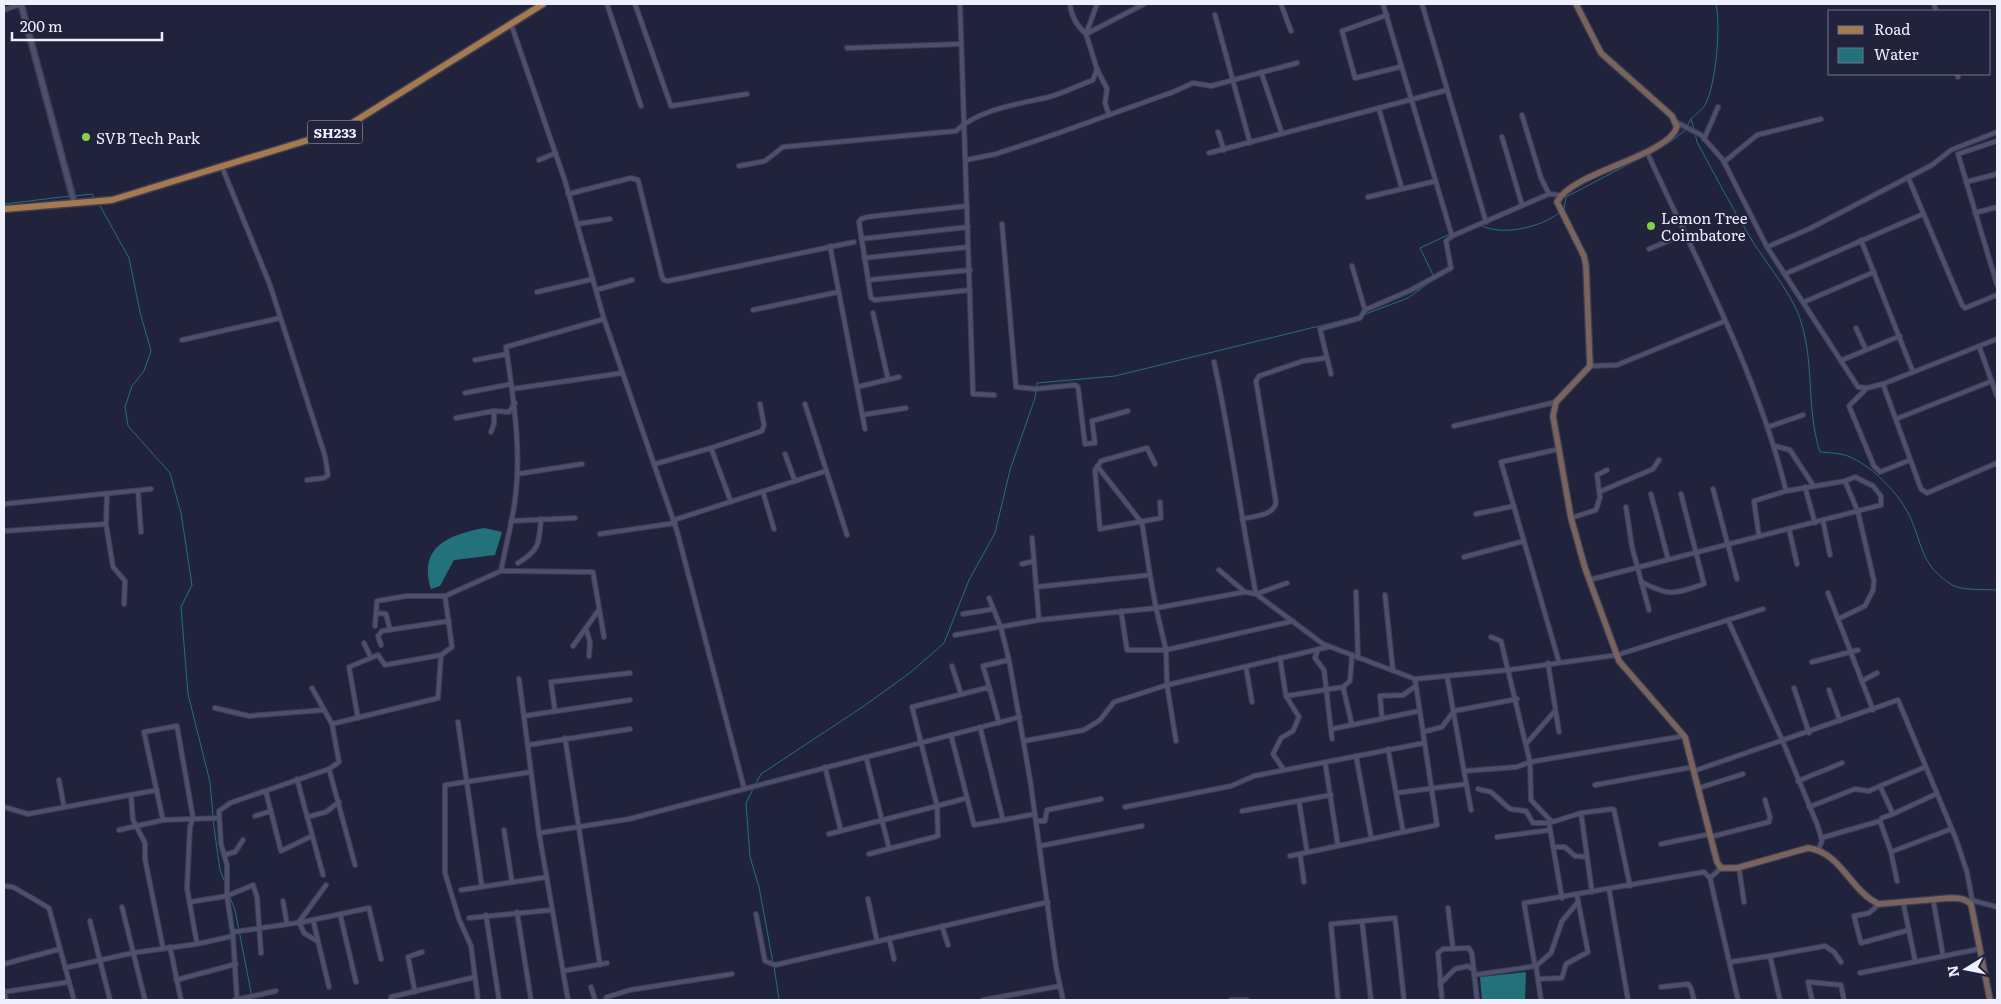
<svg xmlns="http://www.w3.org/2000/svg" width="2001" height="1004" font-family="Literata,serif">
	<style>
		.water { fill: #22717b }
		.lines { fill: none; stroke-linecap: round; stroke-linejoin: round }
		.stream { stroke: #22717b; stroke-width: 1 }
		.minor-casing { stroke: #3d3d53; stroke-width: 6 }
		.tertiary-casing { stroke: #3d3d53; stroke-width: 8 }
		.secondary-casing { stroke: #3d3d53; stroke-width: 8 }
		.primary-casing { stroke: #3d3d53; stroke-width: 9 }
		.minor { stroke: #4d4f6c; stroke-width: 4 }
		.tertiary { stroke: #4d4f6c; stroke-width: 5 }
		.secondary { stroke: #79645d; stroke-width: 5.5 }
		.primary { stroke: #a57a4f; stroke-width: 6 }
		.poi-dot { fill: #88cf49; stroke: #21223c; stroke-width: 2 }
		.labels { text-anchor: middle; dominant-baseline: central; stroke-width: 4; stroke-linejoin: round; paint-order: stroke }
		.shield { fill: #21223c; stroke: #b1b2c4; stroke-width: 1 }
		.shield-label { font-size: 14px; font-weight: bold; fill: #eff0ff }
		.poi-label { font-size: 15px; fill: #eff0ff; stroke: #21223c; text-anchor: start }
	</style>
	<rect width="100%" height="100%" fill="#21223c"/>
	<g class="water">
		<path d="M484 528 502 532 495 555 454 560 440 586 431 589C418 546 449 535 484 528Z"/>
		<polygon points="1526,972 1525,999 1482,1000 1480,977"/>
	</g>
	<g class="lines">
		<g class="stream">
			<path d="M1694 129 1691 119C1695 115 1702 110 1705 105 1716 85 1721 26 1716 4"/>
			<path d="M1695 133 1697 142C1715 175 1733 210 1753 242 1766 262 1790 293 1798 313 1816 360 1805 406 1820 452 1830 453 1842 453 1850 457 1874 467 1901 496 1911 519 1923 548 1922 566 1952 585 1963 591 1985 589 1997 590"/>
			<polyline points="74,196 92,194 95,199"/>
			<polyline points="4,204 70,196"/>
			<polyline points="99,204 129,258 140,312 151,351 144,371 132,386 125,407 128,426 170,473 181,513 192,585 181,607 188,694 210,782 213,816"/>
			<polyline points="1564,209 1566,197 1669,143 1684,131 1691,119"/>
			<path d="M1480 225C1502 237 1541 227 1559 213"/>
			<polyline points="1454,233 1477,223"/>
			<polyline points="1433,275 1420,248 1450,234"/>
			<polyline points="1363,315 1408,298 1434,279"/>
			<polyline points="755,785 761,774 864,706 911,672 944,643 969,580 995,533 1010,470 1035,398 1037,383 1115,376 1360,316"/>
			<polyline points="753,789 746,803 750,857 759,887 773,963"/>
			<polyline points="213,820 220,870 226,885"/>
			<polyline points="229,895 235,910 251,992 249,1000"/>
			<polyline points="774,966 779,1000"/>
		</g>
		<defs>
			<g id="minor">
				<polyline points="607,4 641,106"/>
				<polyline points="635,4 671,106 747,94"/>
				<polyline points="960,4 973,394 994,395"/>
				<path d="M1070 4C1071 16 1077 26 1086 34L1144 4"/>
				<polyline points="1097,4 1086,34 1097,69 1107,89 1105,103 1109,115"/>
				<polyline points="1281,4 1291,31"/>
				<polyline points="1383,4 1452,236"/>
				<polyline points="1422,4 1486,222"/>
				<polyline points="1934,4 1936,11"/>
				<polyline points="4,10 21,4"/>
				<polyline points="1215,15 1250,143"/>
				<polyline points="1387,15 1342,31 1355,78 1400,67"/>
				<polyline points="847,48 961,44"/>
				<polyline points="1261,72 1282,134"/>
				<polyline points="1957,74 1958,77"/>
				<polyline points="1379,109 1402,189 1436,181"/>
				<polyline points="1522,115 1541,178 1549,194"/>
				<polyline points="1676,122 1701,135 1723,160 1767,247 1858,387 1867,388 1883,384 1997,339"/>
				<polyline points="1218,132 1224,150"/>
				<polyline points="1502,137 1522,205"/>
				<polyline points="1704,139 1718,107"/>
				<polyline points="1997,141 1958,154 1997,285"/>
				<path d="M1647 152C1697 262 1757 372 1786 491"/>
				<polyline points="1209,153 1447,90"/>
				<polyline points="539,160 556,153"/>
				<polyline points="966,160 996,154 1053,135 1173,92 1193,83 1211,86 1297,63"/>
				<polyline points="1724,162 1757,135 1821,119"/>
				<path d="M739 166 765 161 783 147 956 131C979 109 1019 104 1049 97 1064 93 1079 85 1093 80L1097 69"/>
				<polyline points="222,167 270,285 325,456 328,475 324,478 307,480"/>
				<polyline points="1908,177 1962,305 1965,308 1997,295"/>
				<polyline points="1966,182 1997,174"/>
				<polyline points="568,194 631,178 638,180 662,277 664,280 668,281 854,242"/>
				<polyline points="1368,197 1402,189"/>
				<polyline points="967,206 867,217 861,219 859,222 871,298 875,300 970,290"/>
				<polyline points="1975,213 1997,207"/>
				<polyline points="577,224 610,219"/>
				<polyline points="1002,224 1016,387 1035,389 1075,385 1078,387 1085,444 1095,443 1092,421 1128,411"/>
				<polyline points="861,239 968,227"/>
				<polyline points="1861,240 1913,372"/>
				<polyline points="830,246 865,429"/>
				<polyline points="1767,247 1809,229 1932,165 1951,150 1997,132"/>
				<polyline points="1649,249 1685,234"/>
				<polyline points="864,258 968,247"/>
				<polyline points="1352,266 1365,310"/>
				<polyline points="1785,274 1923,214"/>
				<polyline points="868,280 970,270"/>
				<polyline points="596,290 632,280"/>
				<polyline points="537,292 593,279"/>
				<polyline points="1804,302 1874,272"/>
				<polyline points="753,310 838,292"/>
				<polyline points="873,313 888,379"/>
				<polyline points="604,319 677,531 744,788"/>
				<polyline points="1856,328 1866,350"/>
				<polyline points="182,340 280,318"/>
				<polyline points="1979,346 1997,396"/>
				<polyline points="475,360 507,354"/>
				<polyline points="1842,360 1900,336"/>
				<path d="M1214 362C1231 439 1241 517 1256 594L1323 644 1415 679 1508 670 1617 655 1763 609"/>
				<polyline points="1590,366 1617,365 1725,321"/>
				<polyline points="1331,374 1320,329 1360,318 1365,310 1411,290 1451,268 1446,241 1452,236 1549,194 1560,195"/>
				<polyline points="1883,384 1921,489 1927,493 1997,463"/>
				<polyline points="857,387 899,377"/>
				<polyline points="1867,388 1849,406 1874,466 1880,472 1910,460"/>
				<polyline points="512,389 622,373"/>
				<polyline points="465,393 511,384"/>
				<polyline points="805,404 847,535"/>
				<polyline points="862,415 906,408"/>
				<polyline points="456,418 494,411 509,412 515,403"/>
				<polyline points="1896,419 1992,381"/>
				<polyline points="1454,426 1556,402"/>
				<polyline points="1768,427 1803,415"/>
				<polyline points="491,432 494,424 494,411"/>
				<polyline points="1775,446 1790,450 1813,485"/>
				<polyline points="711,448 762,431 764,425 760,404"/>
				<polyline points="1559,449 1501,462 1559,662"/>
				<polyline points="785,454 795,481"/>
				<polyline points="655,464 711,448 731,502"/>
				<polyline points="1155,464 1147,448 1101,461 1095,470 1100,529 1161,518 1160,502"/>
				<polyline points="1097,466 1142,523 1150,575"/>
				<polyline points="517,474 582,464"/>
				<polyline points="1805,487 1815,523"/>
				<polyline points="1713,489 1737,579"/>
				<polyline points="138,491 141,532"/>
				<polyline points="763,492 774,529"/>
				<polyline points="1599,492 1653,469 1659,460"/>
				<polyline points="107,494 106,524 113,567 125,581 124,604"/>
				<polyline points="1651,494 1668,559"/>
				<polyline points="4,504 151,489"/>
				<polyline points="1626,507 1632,547 1649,610"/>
				<polyline points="1476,514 1514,506"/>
				<polyline points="1571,518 1596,510 1600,497 1597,475 1607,470"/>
				<path d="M1242 519C1254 516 1274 516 1276 502L1256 381 1259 376 1303 361 1326 358"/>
				<polyline points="674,520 826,471"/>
				<polyline points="511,521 575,518"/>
				<polyline points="1823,521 1830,555"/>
				<polyline points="1789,529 1797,564"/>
				<polyline points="4,531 106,524"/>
				<polyline points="600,534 675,523"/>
				<polyline points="1759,536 1754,501 1786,491 1845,481 1858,512 1874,581 1873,590 1865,606 1838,619"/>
				<polyline points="1032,538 1039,620"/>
				<polyline points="1464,557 1524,541"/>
				<path d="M518 563C540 550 539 543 541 519"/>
				<polyline points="1022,564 1034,561"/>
				<polyline points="1219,570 1245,592"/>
				<polyline points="501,571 593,572 604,637"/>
				<polyline points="1589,580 1881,505 1881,496 1873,486 1855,477 1845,481"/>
				<path d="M1641 582C1671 597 1673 594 1704 584L1681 494"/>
				<polyline points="1036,587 1150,575 1156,608 1245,592 1256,594 1287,583"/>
				<polyline points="1356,592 1358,658"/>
				<polyline points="1828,593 1873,710"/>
				<polyline points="1385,595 1393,671"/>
				<polyline points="989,598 1001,628 1009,660 1030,779 1056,967 1063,1000"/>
				<polyline points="376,613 386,614 390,630"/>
				<polyline points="963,614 993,609"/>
				<polyline points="1728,620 1783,742 1817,824 1822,840 1819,849"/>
				<polyline points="375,626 377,601 406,596 445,596"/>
				<polyline points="586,629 590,642 589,656"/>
				<polyline points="955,635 1039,620 1156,608 1166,650 1293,621"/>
				<polyline points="1491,637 1501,641 1530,762 1531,800 1551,821"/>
				<polyline points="364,643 371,658"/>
				<polyline points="381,645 378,636 382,631 449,621"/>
				<polyline points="573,646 598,611"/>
				<polyline points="1318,649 1315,658 1324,670 1332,739"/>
				<polyline points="1280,658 1286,696 1299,717 1293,731 1281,738 1273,754 1284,770"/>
				<polyline points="1812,662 1858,650"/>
				<polyline points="1548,663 1559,732"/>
				<polyline points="952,666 961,694"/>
				<polyline points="1246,667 1252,702"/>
				<polyline points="1447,676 1471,810"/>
				<polyline points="519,679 539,833 568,1000"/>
				<polyline points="1862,681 1877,673"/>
				<polyline points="1794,688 1809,733"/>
				<polyline points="990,690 983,666 1009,660"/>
				<polyline points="1829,690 1840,721"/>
				<polyline points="1286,696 1343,687"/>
				<polyline points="215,708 249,716 324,710"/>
				<polyline points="555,711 551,682 630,673"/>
				<polyline points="524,716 630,700"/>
				<polyline points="358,718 349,667 378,655 385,665 441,655"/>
				<polyline points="1382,718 1380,696 1403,695 1416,686"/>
				<polyline points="458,722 482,887"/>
				<path d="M332 724 438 698 441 655 452 647 445 596 501 571C505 548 512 524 515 500 522 449 513 397 506 347L604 319 565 181 511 24"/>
				<polyline points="1352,725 1343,687 1350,681 1352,655"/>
				<polyline points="980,727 1003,820 1035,814"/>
				<polyline points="1332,729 1419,711"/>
				<polyline points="1423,732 1442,727 1454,711 1517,699"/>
				<polyline points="951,735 974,825 1003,820"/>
				<polyline points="565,738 600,965"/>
				<polyline points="1024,741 1084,730 1100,720 1114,702 1167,685 1166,650 1127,650 1121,611"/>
				<polyline points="1176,741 1167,685 1328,647"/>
				<polyline points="1526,744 1555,711"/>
				<polyline points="528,745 630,729"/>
				<polyline points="1388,749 1403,831"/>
				<polyline points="1356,756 1371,837"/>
				<polyline points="866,757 889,848"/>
				<polyline points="1325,762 1338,846"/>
				<polyline points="825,767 841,831"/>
				<polyline points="329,769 355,865"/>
				<polyline points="1464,771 1517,767 1530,762 1684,736"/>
				<polyline points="1694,771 1898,700 1956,839 1967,872 1972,899"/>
				<polyline points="297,779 323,875"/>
				<polyline points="59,780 64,807"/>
				<polyline points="1798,781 1842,763"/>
				<polyline points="1595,785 1693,767"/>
				<polyline points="1880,786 1925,767"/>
				<polyline points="1699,788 1743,774"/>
				<polyline points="1478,789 1491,792 1510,809 1526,811 1533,823 1549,823"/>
				<polyline points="266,792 281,851 312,836"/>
				<polyline points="1396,793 1466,784"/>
				<polyline points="131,796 133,820 145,843 145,859 163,948"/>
				<polyline points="967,798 937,806 912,707 986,688 990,690 999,723"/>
				<polyline points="1299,801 1307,852"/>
				<polyline points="4,807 28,814 157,790"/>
				<polyline points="1125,807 1231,786 1254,776 1424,743"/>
				<polyline points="1809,807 1855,789 1869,791 1880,786 1893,814 1882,818 1880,821 1891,852 1897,881"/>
				<polyline points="1242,811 1331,795"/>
				<polyline points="1581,813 1592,892"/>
				<polyline points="1893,814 1936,794"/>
				<polyline points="255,816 271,811"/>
				<polyline points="307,817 326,812 339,802"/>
				<polyline points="163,820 144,732 177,726 193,818 190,827 187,888 197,944"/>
				<polyline points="1036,821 1045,821 1047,810 1101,799"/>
				<polyline points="119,830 163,820 219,818"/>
				<polyline points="504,830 512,882"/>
				<polyline points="539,833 629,819 1020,717"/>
				<polyline points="829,834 937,806 938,836 869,854"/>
				<polyline points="1497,837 1550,830"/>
				<polyline points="1710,837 1769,822 1770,817 1765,800"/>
				<polyline points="1821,838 1880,821"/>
				<polyline points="1661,844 1710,834"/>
				<polyline points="1040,846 1142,826"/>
				<polyline points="1553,847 1565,847 1575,856 1587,857"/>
				<polyline points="1891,852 1951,829"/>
				<polyline points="1300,854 1304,882"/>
				<polyline points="224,855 235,852 243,840"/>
				<polyline points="1290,856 1437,825 1415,679"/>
				<polyline points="1721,868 1710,878 1738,1000"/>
				<polyline points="1739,868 1744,902"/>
				<polyline points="4,886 13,887 49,908 74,1000"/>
				<polyline points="1609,889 1628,1000"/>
				<polyline points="461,890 547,877"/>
				<polyline points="1562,898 1549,823 1581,813 1612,809 1614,810 1630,886"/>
				<polyline points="868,899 877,941"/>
				<polyline points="1933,899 1943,955"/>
				<polyline points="1971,900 1997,907"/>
				<polyline points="283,901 287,924"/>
				<polyline points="190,902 227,896 253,885 257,897 261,953"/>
				<polyline points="1903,902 1915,960"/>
				<polyline points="1879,904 1869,913 1854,916 1861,943 1909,930"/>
				<polyline points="122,907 145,1000"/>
				<polyline points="1448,908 1453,949"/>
				<polyline points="517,912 531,1000"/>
				<polyline points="340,914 356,982"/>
				<polyline points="756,914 765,961 775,965 1048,902"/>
				<polyline points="486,915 499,1000"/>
				<polyline points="469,918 552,910"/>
				<polyline points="313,920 329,987"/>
				<polyline points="90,921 110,1000"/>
				<polyline points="1362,921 1371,1000"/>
				<polyline points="942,926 948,945"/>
				<polyline points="233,932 303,922 369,908 381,959"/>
				<polyline points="233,936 237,1000"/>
				<polyline points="889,938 894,959"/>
				<polyline points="317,941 304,933 299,922 326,885"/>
				<polyline points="170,947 181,1000"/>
				<polyline points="1770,956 1825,946 1834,952 1841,962"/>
				<polyline points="1730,962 1770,956 1780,1000"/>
				<polyline points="4,964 60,949"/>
				<polyline points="1535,966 1524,903 1704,872 1710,878"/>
				<polyline points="1536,966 1551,953 1562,921 1578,902"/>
				<polyline points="65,968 132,953 197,944 233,936 227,896 227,865 221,844 219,811 230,803 329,769 339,762 332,724 312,688"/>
				<polyline points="563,971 607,963"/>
				<polyline points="1860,973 1979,949"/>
				<polyline points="1474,975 1536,966 1541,1000"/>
				<polyline points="1538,979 1562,978 1566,964 1588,952 1577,896"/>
				<polyline points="176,980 236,964"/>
				<polyline points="1440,984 1455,969 1468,966 1474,970"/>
				<polyline points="591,987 595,1000"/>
				<polyline points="1661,987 1688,984 1691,988 1694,1000"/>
				<polyline points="4,991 6,1000"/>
				<polyline points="4,992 69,982"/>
				<polyline points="415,992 408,957 422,952"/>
				<polyline points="235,1000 276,991"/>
				<polyline points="391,1000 391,997 475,977"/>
				<polyline points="478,1000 471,946 459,919 445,873 445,785 531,772"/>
				<polyline points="605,1000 607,997 630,990 732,974"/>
				<polyline points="983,1000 1060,986"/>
				<polyline points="1231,1000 1247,1000"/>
				<polyline points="1338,1000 1331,924 1395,918 1404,1000"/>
				<polyline points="1442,1000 1438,953 1443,949 1469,948 1472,954 1477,1000"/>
				<polyline points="1812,1000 1808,982 1841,985 1844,1000"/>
			</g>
			<polyline id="tertiary" points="21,4 74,202"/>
			<path id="secondary" d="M1576 4 1601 53 1672 116 1677 127C1667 157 1573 171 1557 202L1584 256 1586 266 1590 366 1556 402 1553 416 1571 518 1585 568 1619 661 1685 737 1717 862 1721 868H1737L1808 848C1841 852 1851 892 1879 904L1950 898C1958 898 1965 898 1971 904L1990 1000"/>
			<polyline id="primary" points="4,209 112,200 341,130 543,4"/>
		</defs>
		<use href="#minor" class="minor-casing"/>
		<use href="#tertiary" class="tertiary-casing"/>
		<use href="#secondary" class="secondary-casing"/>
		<use href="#primary" class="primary-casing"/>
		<use href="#minor" class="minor"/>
		<use href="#tertiary" class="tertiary"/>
		<use href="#secondary" class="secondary"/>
		<use href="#primary" class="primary"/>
	</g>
	<g class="poi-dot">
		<circle cx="86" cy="137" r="5"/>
		<circle cx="1651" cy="226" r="5"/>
	</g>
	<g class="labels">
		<rect class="shield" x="307.5" y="120.5" width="55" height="23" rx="4"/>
		<g class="shield-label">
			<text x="335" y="132">SH233</text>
		</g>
		<g class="poi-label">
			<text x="96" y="137">SVB Tech Park</text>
			<text x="1661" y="217">Lemon Tree<tspan x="1661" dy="17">Coimbatore</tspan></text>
		</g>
	</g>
	<rect width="2001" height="1004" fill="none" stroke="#eff0ff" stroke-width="10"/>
	<rect x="1828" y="10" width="162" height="65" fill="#21223c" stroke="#73748a"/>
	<rect x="1838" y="26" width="25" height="8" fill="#a57a4f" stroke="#73748a"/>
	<text x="1874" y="35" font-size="15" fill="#eff0ff">Road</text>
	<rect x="1838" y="48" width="25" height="15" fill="#22717b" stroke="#73748a"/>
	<text x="1874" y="60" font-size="15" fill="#eff0ff">Water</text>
	<g transform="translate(1966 969) rotate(260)" stroke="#21223c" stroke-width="4" paint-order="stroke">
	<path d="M0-4L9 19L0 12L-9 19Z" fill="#eff0ff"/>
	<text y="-8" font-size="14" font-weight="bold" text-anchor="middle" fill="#eff0ff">N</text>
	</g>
	<path d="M12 32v8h150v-8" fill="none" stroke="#eff0ff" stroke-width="2.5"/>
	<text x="20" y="32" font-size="15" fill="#eff0ff" stroke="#21223c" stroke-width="4" paint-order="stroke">200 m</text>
</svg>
